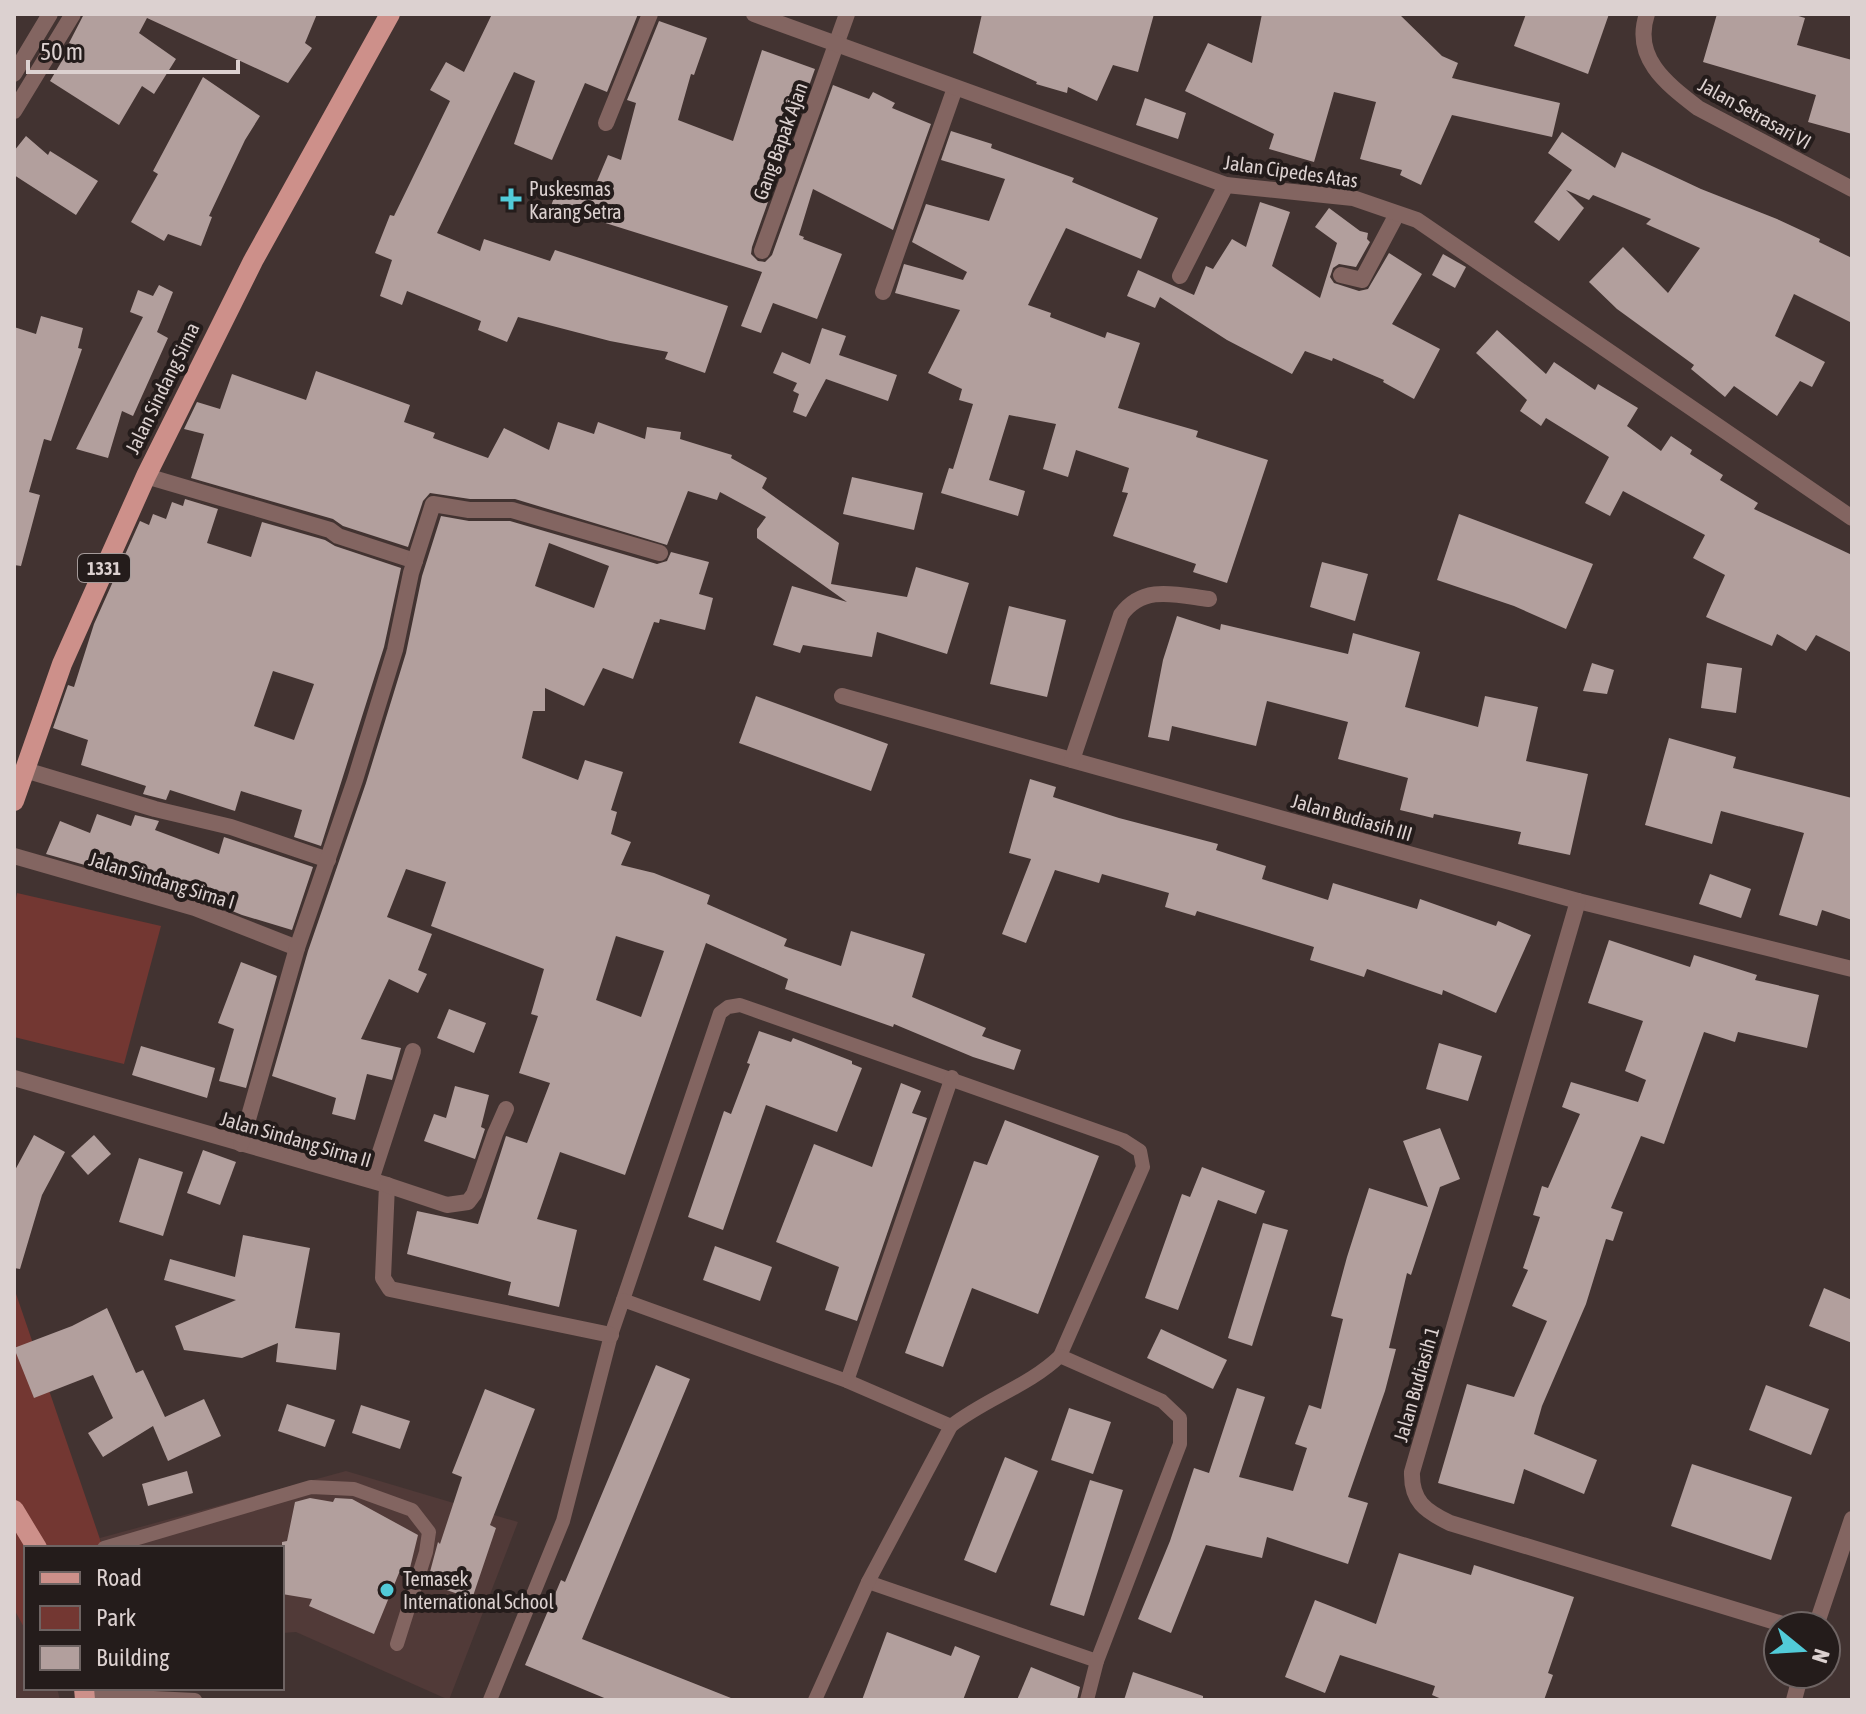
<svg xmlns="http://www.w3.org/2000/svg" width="1866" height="1714" font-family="'Asap Condensed',sans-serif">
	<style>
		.built { fill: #513a38 }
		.green { fill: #733732 }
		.building { fill: #b29f9d; fill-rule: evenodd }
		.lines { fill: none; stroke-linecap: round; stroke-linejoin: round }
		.service { stroke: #836561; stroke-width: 14 }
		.minor { stroke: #836561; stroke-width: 16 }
		.tertiary { stroke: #836561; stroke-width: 16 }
		.primary { stroke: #cd908a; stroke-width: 20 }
		.poi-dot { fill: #52cbd9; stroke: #241c1b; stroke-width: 3 }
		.labels { text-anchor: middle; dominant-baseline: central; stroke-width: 8; stroke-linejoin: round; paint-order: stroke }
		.shield { fill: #241c1b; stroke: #a59b9a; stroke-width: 2 }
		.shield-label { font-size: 18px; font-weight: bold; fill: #dcd1d0 }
		.street-label { font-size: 20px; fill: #dcd1d0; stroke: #241c1b }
		.poi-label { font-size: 20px; fill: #dcd1d0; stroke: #241c1b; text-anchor: start }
	</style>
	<rect width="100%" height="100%" fill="#423331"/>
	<g class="built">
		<polygon points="346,1471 518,1522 449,1700 296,1632 282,1633 282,1548 102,1548 100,1538"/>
		<polygon points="14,1597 26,1617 26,1688 57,1688 60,1700 14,1700"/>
	</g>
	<g class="green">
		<polygon points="17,893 161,926 124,1064 14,1037 14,909"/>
		<polygon points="14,1288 103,1548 26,1548 26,1631 14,1609"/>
	</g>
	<g class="building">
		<polygon points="84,14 317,14 305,43 312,48 288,83 147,18 139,33 176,59 154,94 142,86 119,125 50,81 72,44 69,43"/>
		<polygon points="492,14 638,14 607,92 585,83 552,160 514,144 535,81 514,72 437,233 480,251 484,239 550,261 555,250 728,306 705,373 665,359 668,352 610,341 518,317 507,342 478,330 481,321 407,291 402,305 380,296 392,260 375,253 390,215 394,216 450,101 430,90 446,62 464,72"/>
		<polygon points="982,14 1154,14 1138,72 1113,65 1097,101 1068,87 1067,93 1036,84 1037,82 973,53"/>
		<polygon points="1262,14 1399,14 1442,56 1458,63 1452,78 1560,103 1552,137 1452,115 1421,185 1400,175 1402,170 1360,159 1376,102 1334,92 1314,162 1269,149 1274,134 1185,91 1208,43 1252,63"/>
		<polygon points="1526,14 1609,14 1588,74 1514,46"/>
		<polygon points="1717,14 1792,14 1805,18 1797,45 1852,60 1852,134 1808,122 1816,95 1703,62"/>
		<polygon points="659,21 707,38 694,75 691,74 678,120 733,141 762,50 815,69 752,247 751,254 758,261 765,262 772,255 833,85 869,99 873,92 895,103 892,108 931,124 893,230 813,189 799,235 804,237 803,239 842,254 817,319 773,303 761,333 741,326 762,272 551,206 560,181 592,193 608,155 621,160 636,103 627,100"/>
		<polygon points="203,77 260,116 245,140 209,216 212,217 201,246 168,234 164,241 131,222 158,174 153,171"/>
		<polygon points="1145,98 1186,113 1178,139 1136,125"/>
		<polygon points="951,131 992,144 991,148 1074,178 1072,182 1158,218 1141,259 1066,228 1028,305 1051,313 1050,317 1105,338 1107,332 1140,343 1118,408 1198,431 1196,437 1268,460 1227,583 1193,572 1196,564 1113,536 1128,493 1122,492 1129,468 1076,450 1068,477 1043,469 1056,424 1009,415 989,480 1025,491 1018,516 941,493 949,468 953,469 973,404 959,400 962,389 928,373 960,310 895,293 904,264 963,280 967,272 912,242 926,204 989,221 1005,179 941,160"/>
		<polygon points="1562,132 1615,168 1622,152 1701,189 1777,219 1820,239 1819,242 1852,258 1852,323 1794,294 1775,336 1825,362 1812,387 1800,381 1777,416 1734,386 1725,397 1691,369 1694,365 1617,309 1589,282 1623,247 1668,293 1700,248 1646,224 1651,219 1593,195 1589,200 1566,190 1584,208 1559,241 1534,222 1572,170 1548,153"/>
		<polygon points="26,136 48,155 50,151 98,181 76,215 14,175 14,151"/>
		<polygon points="1260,202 1290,212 1272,266 1320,298 1337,243 1315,227 1329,208 1360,231 1368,233 1367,239 1370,242 1356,267 1339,264 1333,268 1330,277 1334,283 1359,291 1368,289 1389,253 1422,274 1392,324 1440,349 1414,399 1383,382 1384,380 1333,358 1332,361 1305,351 1292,374 1227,340 1160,297 1155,308 1127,296 1138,270 1194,295 1206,266 1213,269 1232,239 1246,247"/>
		<polygon points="1443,254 1466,267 1455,288 1432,275"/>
		<polygon points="159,285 173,292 157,332 168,338 133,416 122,411 108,458 76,449 143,317 130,312 138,290 153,296"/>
		<polygon points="41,316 83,328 78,348 82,349 51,441 44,439 29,492 40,495 21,566 14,565 14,327 36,334"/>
		<polygon points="822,328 846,336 839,355 897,375 888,401 826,379 806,417 793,412 799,394 793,391 797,383 773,373 782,352 810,364"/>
		<polygon points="1497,330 1546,374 1554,362 1595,390 1598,384 1638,408 1627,426 1661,451 1671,436 1692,450 1690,454 1723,475 1720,480 1758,503 1754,509 1852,555 1852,653 1816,635 1806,651 1777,634 1772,646 1706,617 1725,575 1693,558 1705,535 1623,491 1610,516 1585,503 1609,457 1546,418 1541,426 1520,411 1527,400 1476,353"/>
		<polygon points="316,371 410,405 404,422 435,433 433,438 488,458 504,428 549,450 558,422 594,434 598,422 645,439 647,427 681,432 680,439 732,455 731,458 767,478 762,488 839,543 831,584 907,597 916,567 969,583 947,654 877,632 872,657 803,645 800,653 773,645 792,586 847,602 757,538 757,529 766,517 720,492 717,500 688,491 667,545 515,499 470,499 430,493 423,501 408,547 343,526 333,519 191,478 204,434 184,429 197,402 220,409 232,374 306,400"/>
		<polygon points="852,477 923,493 914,530 843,514"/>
		<path d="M185 499 218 509 207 543 251 557 262 522 325 540 335 546 401 568 384 647 321 846 294 837 302 810 241 791 235 811 170 790 166 800 143 794 146 786 81 765 88 740 53 728 68 685 74 687 94 624 140 521 149 525 153 514 166 519 172 502 183 506ZM273 671 314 684 294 740 254 726Z"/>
		<polygon points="1459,514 1593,564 1566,629 1514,606 1437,580"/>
		<path d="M441 516 469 521H510L657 564 667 561 671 552 709 562 699 594 713 598 705 630 660 619 659 623 654 622 633 679 603 668 584 706 545 688V711H533L522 758 578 780 585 760 623 772 611 810 617 812 611 834 631 842 621 865 654 873 710 895 707 904 787 939 784 946 841 966 851 931 925 954 912 997 986 1028 982 1036 1021 1050 1014 1070 973 1057 894 1024 893 1027 785 989 788 979 706 943 625 1175 560 1152 537 1219 577 1230 559 1307 508 1295 511 1282 407 1254 417 1211 478 1224 506 1136 527 1143 550 1083 519 1073 538 1016 531 1014 544 969 431 926 446 882 406 869 387 917 432 934 418 970 427 974 418 993 389 979 361 1039 401 1048 392 1080 367 1074 355 1120 332 1114 336 1098 272 1076 308 951 366 783 406 653 422 576ZM549 543 609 566 594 608 535 586ZM616 936 664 951 641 1017 596 1000Z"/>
		<polygon points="1322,562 1368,574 1355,621 1310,607"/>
		<polygon points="1009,606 1066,620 1047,697 990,684"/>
		<polygon points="1177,616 1220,630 1221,624 1348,654 1353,633 1420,652 1405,707 1478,727 1485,696 1538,707 1526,761 1588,774 1570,855 1518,844 1521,832 1434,814 1433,818 1400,810 1408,778 1338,759 1348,722 1267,701 1256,746 1172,726 1169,741 1148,737 1163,660"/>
		<polygon points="1592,663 1614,670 1607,694 1583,691"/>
		<polygon points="1707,663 1742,668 1736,713 1701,708"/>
		<polygon points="756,696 888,744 871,791 739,743"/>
		<polygon points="1669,738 1736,757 1733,768 1852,798 1852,920 1822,910 1817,926 1779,915 1804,833 1721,811 1712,844 1645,825"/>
		<polygon points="1030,779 1056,787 1053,797 1119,818 1218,844 1216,850 1266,866 1262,879 1328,900 1333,883 1417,909 1420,899 1496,926 1498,921 1531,935 1496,1013 1443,990 1442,995 1367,969 1364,977 1310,960 1314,947 1197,911 1195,916 1165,907 1169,893 1102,874 1099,883 1055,870 1026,943 1002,934 1031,859 1009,853"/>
		<polygon points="97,814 131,826 135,815 159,821 155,830 219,854 224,837 313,867 292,930 242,915 198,897 46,854 60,821 90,833"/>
		<polygon points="1710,874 1751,889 1741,918 1699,904"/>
		<polygon points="1609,940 1690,967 1694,955 1757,975 1755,980 1819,995 1807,1048 1738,1032 1735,1042 1704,1032 1664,1144 1641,1136 1611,1208 1623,1212 1613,1241 1606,1239 1586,1304 1542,1406 1534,1434 1597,1460 1584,1494 1524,1469 1514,1504 1438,1483 1467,1384 1514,1397 1547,1321 1512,1306 1528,1270 1523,1268 1540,1217 1533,1215 1542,1186 1548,1188 1580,1114 1562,1107 1571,1082 1638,1102 1646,1080 1625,1071 1643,1021 1588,1003"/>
		<polygon points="241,962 277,976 246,1088 219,1081 234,1029 218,1023"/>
		<polygon points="449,1009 486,1023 474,1053 437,1038"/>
		<polygon points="759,1031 791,1042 793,1038 852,1061 852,1064 862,1068 837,1132 766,1105 723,1230 688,1217 724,1111 731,1114 750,1064 747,1063"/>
		<polygon points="1439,1043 1482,1056 1468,1101 1426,1089"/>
		<polygon points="141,1046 215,1068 207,1098 132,1075"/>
		<polygon points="901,1083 921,1091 912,1113 927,1118 857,1321 825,1310 839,1267 776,1242 814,1144 872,1167"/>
		<polygon points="455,1086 489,1095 481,1127 485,1129 475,1159 424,1141 434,1114 446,1118"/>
		<polygon points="1005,1120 1099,1156 1038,1314 972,1288 943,1367 905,1353 974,1161 987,1165"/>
		<polygon points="1440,1128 1460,1179 1440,1187 1411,1275 1407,1273 1389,1348 1396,1349 1385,1391 1348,1497 1368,1503 1348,1564 1267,1537 1262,1558 1206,1545 1171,1633 1138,1619 1170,1541 1194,1468 1209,1473 1237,1388 1265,1397 1239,1477 1293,1491 1307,1448 1295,1444 1309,1405 1321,1409 1343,1319 1331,1316 1347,1257 1369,1188 1428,1207 1403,1141"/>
		<polygon points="34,1135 65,1152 42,1195 20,1269 14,1268 14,1172"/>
		<polygon points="94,1135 111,1154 88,1175 71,1156"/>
		<polygon points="203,1150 236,1162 220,1205 187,1193"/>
		<polygon points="139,1158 183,1172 163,1236 119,1222"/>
		<polygon points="1202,1167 1265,1191 1256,1214 1218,1200 1178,1310 1145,1298 1182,1194 1190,1197"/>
		<polygon points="1263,1223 1288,1230 1252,1346 1228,1338"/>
		<polygon points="243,1235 310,1248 295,1328 340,1333 336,1370 276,1362 278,1343 242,1358 184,1350 175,1326 236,1300 164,1280 170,1259 235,1277"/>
		<polygon points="715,1246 772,1267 760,1301 703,1280"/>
		<polygon points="1824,1288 1852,1300 1852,1343 1809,1326"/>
		<polygon points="107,1308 136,1373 143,1370 165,1417 204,1399 221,1436 168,1461 153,1426 103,1457 88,1433 113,1418 93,1375 34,1398 14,1348 72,1326"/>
		<polygon points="1161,1329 1227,1360 1213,1389 1147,1358"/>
		<polygon points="656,1365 690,1379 582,1639 736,1700 609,1700 525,1665 561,1580 565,1582"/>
		<polygon points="1766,1385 1829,1409 1811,1455 1749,1430"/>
		<polygon points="485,1389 535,1409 490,1525 496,1528 472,1599 427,1583 438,1542 440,1544 462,1477 452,1473"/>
		<polygon points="287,1404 335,1420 325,1447 278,1431"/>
		<polygon points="361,1405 410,1421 400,1449 352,1433"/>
		<polygon points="1069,1408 1111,1422 1093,1474 1051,1460"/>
		<polygon points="1005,1457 1038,1471 996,1573 964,1560"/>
		<polygon points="1692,1464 1792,1497 1771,1560 1671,1526"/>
		<polygon points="187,1471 193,1493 148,1506 142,1484"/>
		<polygon points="1090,1480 1123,1490 1084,1616 1050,1605"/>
		<polygon points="310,1498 333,1502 335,1498 352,1499 418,1535 408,1576 399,1573 374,1634 309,1606 312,1599 282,1594 282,1542 287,1541 295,1502"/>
		<polygon points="1399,1553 1471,1575 1474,1565 1574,1597 1548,1673 1553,1675 1544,1700 1444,1700 1432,1695 1435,1686 1340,1655 1325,1693 1285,1677 1315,1600 1376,1624"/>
		<polygon points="887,1632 951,1656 955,1646 980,1656 963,1700 862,1700"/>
		<polygon points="1031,1667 1080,1687 1077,1700 1017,1700"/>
		<polygon points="1133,1672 1203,1696 1203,1700 1124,1700"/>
	</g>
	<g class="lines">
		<g class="service">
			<polyline points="623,1300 720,1013 728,1007 740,1005 1123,1140 1140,1151 1143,1167 1060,1356"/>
			<polyline points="847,1381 952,1077"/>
			<polyline points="104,1548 311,1487 354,1489 412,1510 429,1532 426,1552 397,1644"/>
			<polyline points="868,1582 1097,1661"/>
			<polyline points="85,1690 112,1696 195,1700"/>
			<polyline points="490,1700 563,1521 611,1335 623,1300 847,1381 951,1426"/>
			<path d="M815 1700 868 1582 951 1426C985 1399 1029 1386 1060 1356L1162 1401 1180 1418V1444L1097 1661 1087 1700"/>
		</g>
		<g class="minor">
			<path d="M1647 14C1632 58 1667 84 1698 108L1852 189"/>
			<polyline points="14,74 50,14"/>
			<polyline points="14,111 73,14"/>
			<polyline points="606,123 650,14"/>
			<polyline points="762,251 847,14"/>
			<polyline points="1341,275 1362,280 1397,214"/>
			<polyline points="1180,276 1226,185"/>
			<polyline points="883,292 955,88"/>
			<polyline points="146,476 330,530 338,536 415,561"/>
			<polyline points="842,696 1578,901 1852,969"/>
			<path d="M1072 760 1121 615C1143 584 1177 595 1209 599"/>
			<polyline points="25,770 155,809 231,827 328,860"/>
			<polyline points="14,856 195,908 297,948"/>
			<path d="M1578 901 1412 1472C1411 1501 1425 1511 1450 1523L1789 1626"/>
			<polyline points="14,1078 387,1185 383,1278 390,1289 611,1335"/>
			<polyline points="241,1144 297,948 355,780 395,650 411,573 433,504 469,510 512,510 660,553"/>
			<polyline points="371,1180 413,1051"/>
			<polyline points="387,1185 447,1205 468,1202 474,1194 495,1134 506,1109"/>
			<polyline points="1816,1626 1852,1519"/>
			<polyline points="1794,1700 1801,1674"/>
		</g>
		<polyline class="tertiary" points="754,14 1226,185 1353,198 1417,220 1852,518"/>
		<g class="primary">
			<polyline points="14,801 62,664 146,476 253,261 390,14"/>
			<polyline points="14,1510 37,1548"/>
			<polyline points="84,1688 85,1700"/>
		</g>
	</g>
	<g class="poi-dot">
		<path d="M507 187h8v8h8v8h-8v8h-8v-8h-8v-8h8z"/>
		<circle cx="387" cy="1590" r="8"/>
	</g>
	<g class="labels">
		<rect class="shield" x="78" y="554" width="52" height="28" rx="6"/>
		<g class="shield-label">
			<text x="104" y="568">1331</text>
		</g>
		<g class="street-label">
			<text transform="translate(1755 113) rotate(29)">Jalan Setrasari VI</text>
			<text transform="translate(780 141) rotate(-70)">Gang Bapak Ajan</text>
			<text transform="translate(1291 171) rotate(8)">Jalan Cipedes Atas</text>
			<text transform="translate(162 388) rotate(-64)">Jalan Sindang Sirna</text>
			<text transform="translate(1352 817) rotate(16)">Jalan Budiasih III</text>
			<text transform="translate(162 880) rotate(17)">Jalan Sindang Sirna I</text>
			<text transform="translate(296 1139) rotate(16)">Jalan Sindang Sirna II</text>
			<text transform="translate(1416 1384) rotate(-74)">Jalan Budiasih 1</text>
		</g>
		<g class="poi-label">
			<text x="529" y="188">Puskesmas<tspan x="529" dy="23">Karang Setra</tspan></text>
			<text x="403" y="1578">Temasek<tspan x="403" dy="23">International School</tspan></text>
		</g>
	</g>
	<rect width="1866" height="1714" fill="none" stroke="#dcd1d0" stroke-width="32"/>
	<rect x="24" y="1546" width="260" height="144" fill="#241c1b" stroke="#6e6463" stroke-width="2"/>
	<rect x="40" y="1572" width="40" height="12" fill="#cd908a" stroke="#6e6463" stroke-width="2"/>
	<text x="96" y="1586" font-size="24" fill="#dcd1d0">Road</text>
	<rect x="40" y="1606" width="40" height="24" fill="#733732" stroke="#6e6463" stroke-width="2"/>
	<text x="96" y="1626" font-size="24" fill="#dcd1d0">Park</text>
	<rect x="40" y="1646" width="40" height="24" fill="#b29f9d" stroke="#6e6463" stroke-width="2"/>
	<text x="96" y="1666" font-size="24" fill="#dcd1d0">Building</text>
	<g transform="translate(1802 1650) rotate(108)"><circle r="38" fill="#241c1b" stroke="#6e6463" stroke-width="2"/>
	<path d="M0-6L14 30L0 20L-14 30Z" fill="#52cbd9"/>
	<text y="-12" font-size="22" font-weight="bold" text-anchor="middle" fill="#dcd1d0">N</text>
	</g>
	<path d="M28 60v12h210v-12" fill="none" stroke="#dcd1d0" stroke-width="4"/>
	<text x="40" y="60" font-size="24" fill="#dcd1d0" stroke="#241c1b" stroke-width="6" paint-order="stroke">50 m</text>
</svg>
